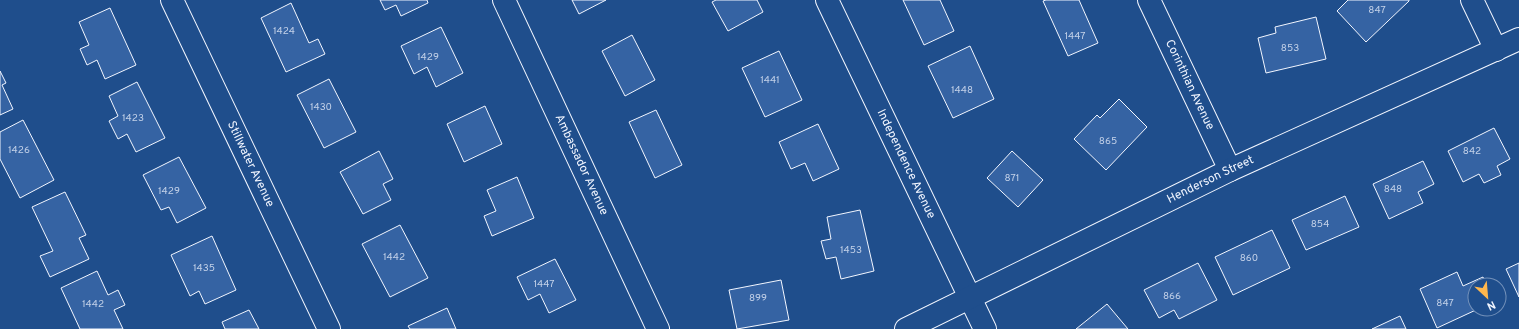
<svg xmlns="http://www.w3.org/2000/svg" width="1519" height="329" font-family="Overpass,sans-serif">
	<style>
		.building { fill: #3563a3; stroke: #f2f6ff }
		.lines { fill: none; stroke-linecap: round; stroke-linejoin: round }
		.minor-casing { stroke: #f2f6ff; stroke-width: 24 }
		.minor { stroke: #1f4e8c; stroke-width: 22 }
		.labels { text-anchor: middle; dominant-baseline: central; stroke-width: 3; stroke-linejoin: round; paint-order: stroke }
		.number-label { font-size: 10px; fill: #c3d1e8 }
		.street-label { font-size: 12px; fill: #f2f6ff; stroke: #1f4e8c }
	</style>
	<rect width="100%" height="100%" fill="#1f4e8c"/>
	<g class="building">
		<polygon points="380,0 427,0 428,3 401,16 396,5 385,10"/>
		<polygon points="572,0 606,0 579,14"/>
		<polygon points="716,0 757,0 763,12 728,31 712,2"/>
		<polygon points="903,0 940,0 954,31 924,45"/>
		<polygon points="1046,0 1079,0 1098,43 1068,56 1043,1"/>
		<polygon points="1348,0 1409,0 1409,1 1366,42 1337,11"/>
		<polygon points="291,3 309,43 318,39 325,54 286,72 261,18"/>
		<polygon points="110,8 136,65 105,79 97,60 87,65 80,49 89,45 79,22"/>
		<polygon points="1316,17 1326,59 1266,73 1258,38 1276,33 1275,27"/>
		<polygon points="441,27 463,73 436,87 427,67 414,74 401,46"/>
		<polygon points="632,35 655,80 625,96 602,51"/>
		<polygon points="970,46 994,99 953,118 928,66"/>
		<polygon points="779,51 802,100 765,117 742,68"/>
		<polygon points="0,71 6,83 2,85 13,109 0,115"/>
		<polygon points="329,79 356,132 324,148 297,95"/>
		<polygon points="137,82 165,138 136,152 127,134 118,139 109,121 118,116 109,96"/>
		<polygon points="1119,99 1147,127 1106,170 1074,139 1097,115 1100,118"/>
		<polygon points="485,106 502,144 464,162 447,124"/>
		<polygon points="656,110 682,165 655,178 629,122"/>
		<polygon points="23,120 54,180 20,198 0,159 0,132"/>
		<polygon points="818,124 839,169 813,181 805,163 791,169 779,142"/>
		<polygon points="1494,128 1510,159 1497,166 1501,175 1484,183 1479,174 1463,182 1448,151"/>
		<polygon points="379,151 393,179 383,184 391,200 363,214 340,172"/>
		<polygon points="1012,151 1043,180 1018,207 987,178"/>
		<polygon points="179,157 206,208 177,223 169,207 161,210 143,175"/>
		<polygon points="1423,161 1434,184 1418,192 1423,203 1389,219 1373,184"/>
		<polygon points="517,177 534,218 492,236 484,216 496,211 487,190"/>
		<polygon points="65,192 86,235 79,238 89,259 50,277 40,256 53,251 32,207"/>
		<polygon points="1345,196 1359,227 1306,250 1292,220"/>
		<polygon points="860,210 874,271 841,279 836,257 826,259 821,241 831,239 827,217"/>
		<polygon points="400,225 428,278 390,297 362,244"/>
		<polygon points="1272,230 1290,268 1233,295 1215,257"/>
		<polygon points="212,236 236,290 205,304 199,291 190,296 171,255"/>
		<polygon points="555,259 576,300 549,313 540,294 528,300 517,277"/>
		<polygon points="1198,263 1217,300 1179,319 1174,310 1159,318 1144,290"/>
		<polygon points="1519,263 1519,297 1506,269"/>
		<polygon points="97,271 108,295 118,290 125,305 114,310 123,329 80,329 61,288"/>
		<polygon points="1457,272 1463,286 1483,277 1486,285 1475,285 1475,309 1478,309 1437,328 1420,289"/>
		<polygon points="781,280 789,320 737,329 729,290"/>
		<polygon points="1107,304 1128,329 1076,329"/>
		<polygon points="447,308 456,329 410,329 408,326"/>
		<polygon points="249,310 259,329 225,329 222,322"/>
		<polygon points="1400,316 1406,329 1372,329"/>
	</g>
	<g class="lines">
		<defs>
			<g id="minor">
				<path id="s1" d="M172 0 329 329"/>
				<path id="s2" d="M504 0 658 329"/>
				<path id="s3" d="M827 0 985 329"/>
				<path id="s4" d="M1149 0 1230 170"/>
				<polyline points="1472,0 1496,50"/>
				<path id="s5" d="M906 329 1230 170 1519 39"/>
			</g>
		</defs>
		<use href="#minor" class="minor-casing"/>
		<use href="#minor" class="minor"/>
	</g>
	<g class="labels">
		<g class="number-label">
			<text x="1377" y="10">847</text>
			<text x="284" y="31">1424</text>
			<text x="1075" y="36">1447</text>
			<text x="1290" y="48">853</text>
			<text x="428" y="57">1429</text>
			<text x="770" y="80">1441</text>
			<text x="962" y="90">1448</text>
			<text x="321" y="107">1430</text>
			<text x="133" y="118">1423</text>
			<text x="1108" y="141">865</text>
			<text x="19" y="150">1426</text>
			<text x="1472" y="151">842</text>
			<text x="1012" y="178">871</text>
			<text x="1393" y="189">848</text>
			<text x="169" y="191">1429</text>
			<text x="1320" y="224">854</text>
			<text x="851" y="250">1453</text>
			<text x="394" y="257">1442</text>
			<text x="1249" y="258">860</text>
			<text x="204" y="268">1435</text>
			<text x="544" y="284">1447</text>
			<text x="1172" y="296">866</text>
			<text x="758" y="298">899</text>
			<text x="1445" y="303">847</text>
			<text x="93" y="304">1442</text>
		</g>
		<g class="street-label">
			<text stroke="none"><textPath href="#s4" startOffset="94">Corinthian Avenue</textPath></text>
			<text stroke="none"><textPath href="#s1" startOffset="182">Stillwater Avenue</textPath></text>
			<text stroke="none"><textPath href="#s2" startOffset="182">Ambassador Avenue</textPath></text>
			<text stroke="none"><textPath href="#s3" startOffset="182">Independence Avenue</textPath></text>
			<text stroke="none"><textPath href="#s5" startOffset="339">Henderson Street</textPath></text>
		</g>
	</g>
	<g transform="translate(1487 297) rotate(154)"><circle r="19" fill="#1f4e8c" stroke="#7391ba"/>
	<path d="M0-3L7 15L0 10L-7 15Z" fill="#ffb74d"/>
	<text y="-6" font-size="11" font-weight="bold" text-anchor="middle" fill="#f2f6ff">N</text>
	</g>
</svg>
